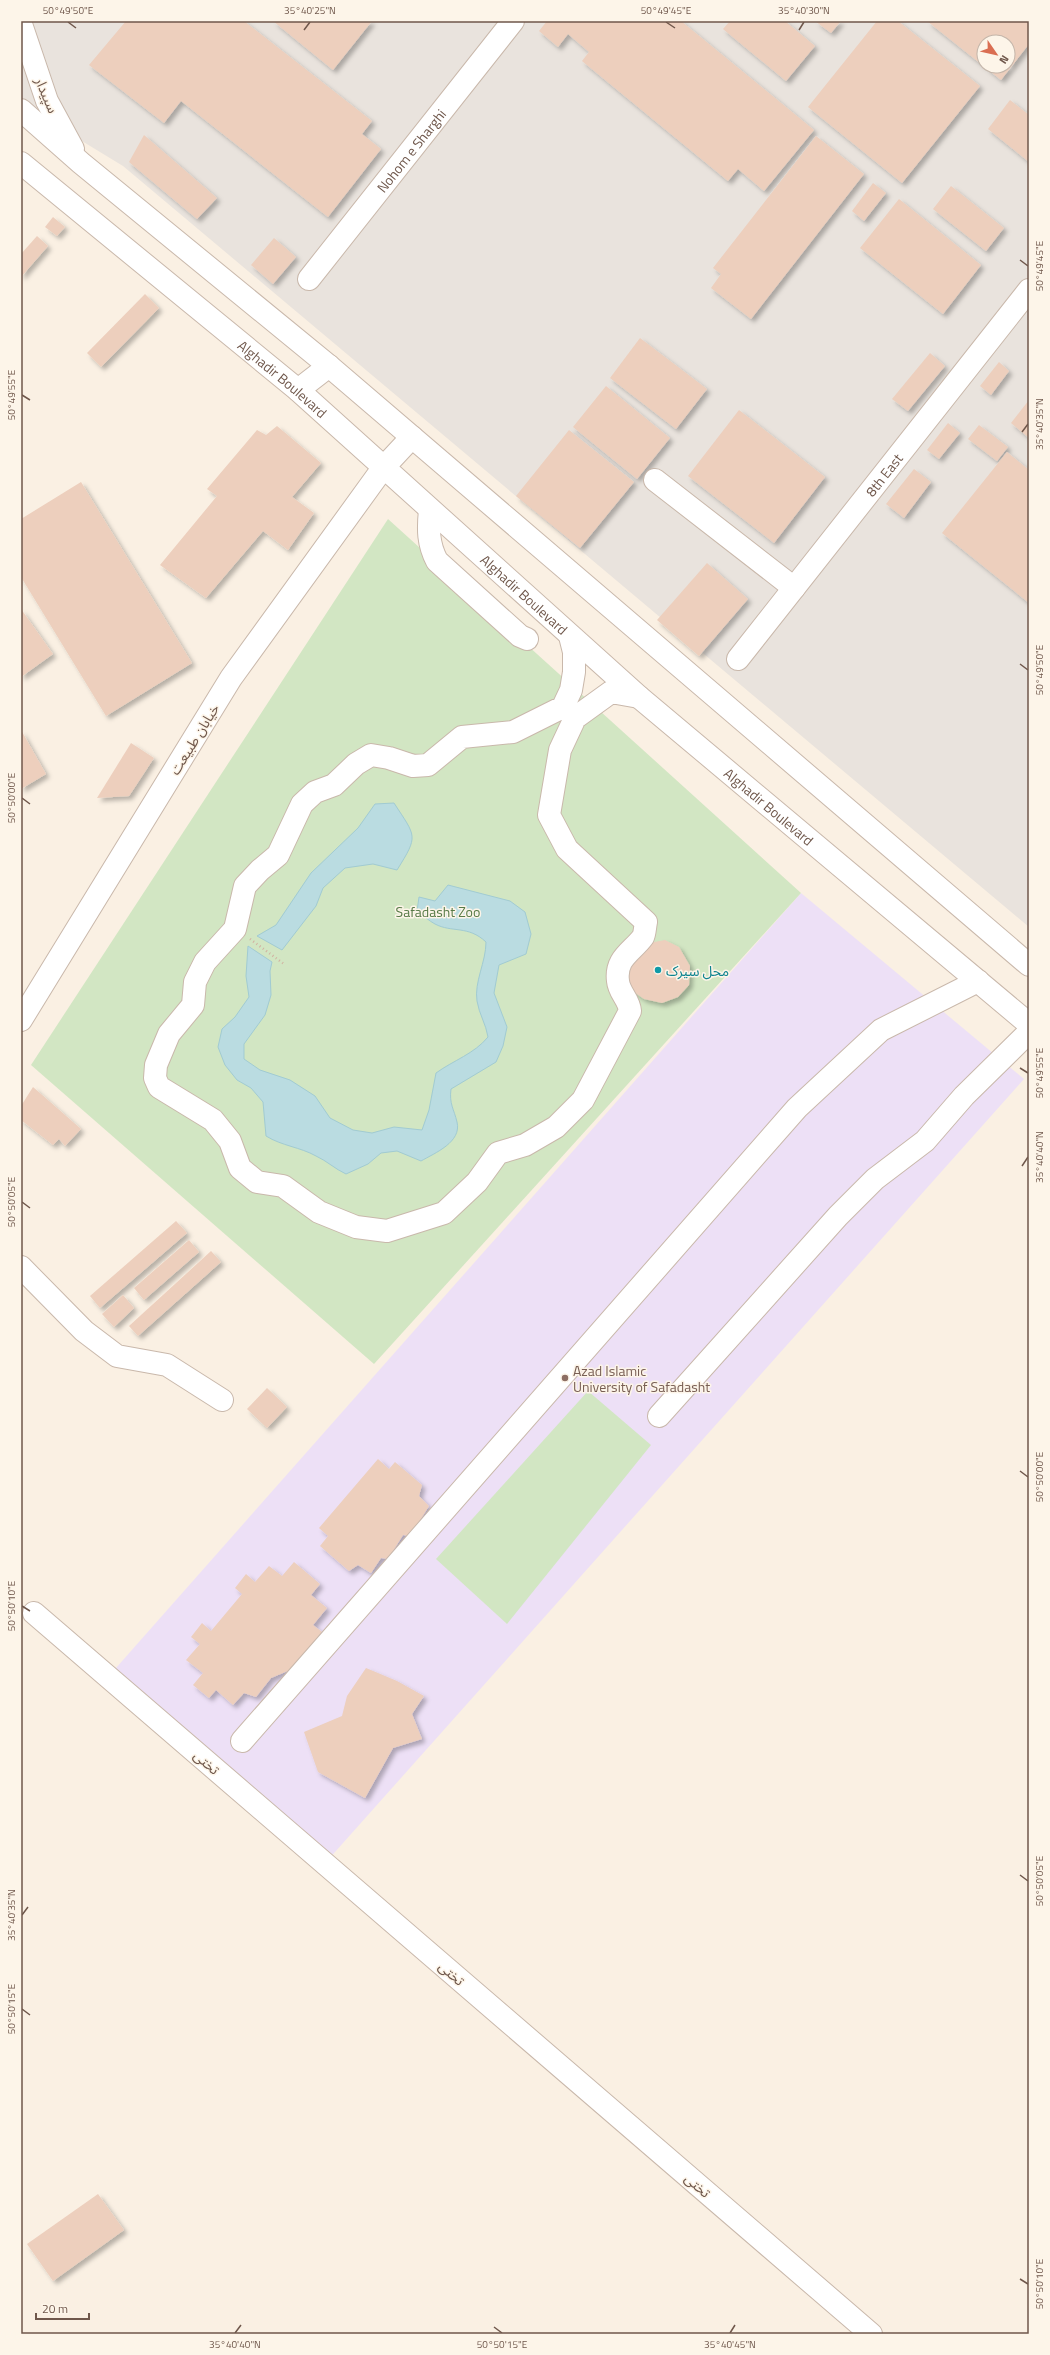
<svg xmlns="http://www.w3.org/2000/svg" width="1050" height="2355" font-family="'Titillium Web','Noto Sans Arabic',sans-serif">
	<style>
		.industrial { fill: #e9e3dd; fill-rule: evenodd }
		.education { fill: #ede0f6 }
		.green { fill: #d2e6c3 }
		.water { fill: #badce1; stroke: #a1cbd2 }
		.building { fill: #edcfbd; fill-rule: evenodd; filter: url(#shadow) }
		.lines { fill: none; stroke-linecap: round; stroke-linejoin: round }
		.minor-casing { stroke: #c9b8ab; stroke-width: 24 }
		.path { stroke: #d1b2a1; stroke-width: 2.5; stroke-dasharray: 1 3; stroke-linecap: butt }
		.minor { stroke: #fff; stroke-width: 22 }
		.ticks { fill: none; stroke: #6f574b; stroke-width: 1.5 }
		.culture-dot { fill: #0f9aa8; stroke: #fdf5e9; stroke-width: 1.5 }
		.education-dot { fill: #8d6e63; stroke: #fdf5e9; stroke-width: 1.5 }
		.labels { text-anchor: middle; dominant-baseline: central; stroke-width: 3; stroke-linejoin: round; paint-order: stroke }
		.street-label { font-size: 14px; fill: #6f574b; stroke: #fdf5e9 }
		.park-label { font-size: 14px; fill: #577a47; stroke: #fdf5e9 }
		.culture-label { font-size: 14px; fill: #0d838f; stroke: #fdf5e9; text-anchor: start }
		.education-label { font-size: 14px; fill: #785e54; stroke: #fdf5e9; text-anchor: start }
		.neatline { fill: none; stroke: #6f574b; stroke-width: 1.5 }
		.ticks-label { font-size: 10px; text-anchor: middle; fill: #6f574b }
	</style>
	<defs>
		<filter id="shadow"><feDropShadow dx="3.5" dy="3.5" stdDeviation="2" flood-color="#0004"/></filter>
	</defs>
	<rect width="100%" height="100%" fill="#faf0e3"/>
	<path class="industrial" d="M21 21H1029V927L123 166 21 104ZM984 42H1008V66H984Z"/>
	<polygon class="education" points="801,893 1024,1079 327,1861 108,1677"/>
	<g class="green">
		<polygon points="388,519 801,893 374,1364 31,1065"/>
		<polygon points="588,1391 651,1445 507,1624 436,1559"/>
	</g>
	<g class="water">
		<path d="M394 803C416 837 419 835 397 870L373 864 345 868 323 888 316 906 282 950 257 936 276 925 311 873 358 828 375 804Z"/>
		<path d="M448 885 510 901 525 912 531 934 526 954 499 965 494 993 507 1027 503 1046 496 1062 451 1089C449 1104 454 1109 457 1122 462 1142 435 1153 421 1161L397 1151 381 1153 368 1164 346 1174C335 1169 327 1161 316 1156 300 1147 282 1146 266 1136L263 1102 251 1088 237 1080 225 1065 218 1047 222 1029 235 1017 249 997 246 976 248 946 272 962 270 971 271 995 265 1015 244 1044V1059L260 1070 290 1080 315 1096 330 1118 353 1130 372 1133 394 1127 422 1130 429 1110 436 1073C454 1060 474 1054 488 1037 486 1024 479 1014 477 1001 474 982 486 962 486 942 468 925 452 933 435 924 429 921 423 915 417 911L419 897 435 901Z"/>
	</g>
	<g class="building">
		<polygon points="126,21 244,21 372,121 362,134 381,149 328,217 181,101 164,123 89,65"/>
		<polygon points="273,21 372,21 333,70"/>
		<polygon points="547,21 681,21 814,130 764,191 738,169 728,181 582,61 589,52 568,34 558,47 539,31"/>
		<polygon points="730,21 785,21 815,46 786,81 723,29"/>
		<polygon points="815,21 841,21 831,33"/>
		<polygon points="877,21 898,21 980,86 902,183 808,107"/>
		<path d="M927 21H1029V44L1001 80ZM984 42H1008V66H984Z"/>
		<polygon points="1010,100 1029,115 1029,162 988,129"/>
		<polygon points="144,135 217,198 197,219 129,162"/>
		<polygon points="816,136 864,174 751,319 711,288 721,274 713,268"/>
		<polygon points="873,183 886,193 864,221 852,211"/>
		<polygon points="951,186 1004,228 986,251 933,209"/>
		<polygon points="899,199 981,265 943,314 860,248"/>
		<polygon points="53,217 65,227 57,236 45,227"/>
		<polygon points="37,236 48,246 21,277 21,254"/>
		<polygon points="274,238 296,257 273,284 251,265"/>
		<polygon points="145,294 159,308 101,367 87,353"/>
		<polygon points="640,338 707,389 676,429 610,378"/>
		<polygon points="930,353 945,366 908,411 892,399"/>
		<polygon points="999,362 1009,371 991,395 980,386"/>
		<polygon points="606,386 670,438 637,479 573,427"/>
		<polygon points="1029,400 1029,438 1011,423"/>
		<polygon points="739,410 825,477 774,543 688,476"/>
		<polygon points="948,423 960,433 939,459 927,450"/>
		<polygon points="979,425 1008,447 997,461 968,439"/>
		<polygon points="277,426 321,463 292,497 314,513 288,550 263,531 206,598 160,565 217,496 207,489 257,430 266,435"/>
		<polygon points="569,430 634,482 580,548 516,496"/>
		<polygon points="1007,452 1029,470 1029,603 942,533"/>
		<polygon points="914,469 931,482 904,518 886,504"/>
		<polygon points="81,482 192,663 106,716 21,577 21,519"/>
		<polygon points="707,563 748,599 699,656 657,620"/>
		<polygon points="21,609 53,654 21,677"/>
		<polygon points="21,730 46,774 21,789"/>
		<polygon points="131,743 154,758 129,796 97,798"/>
		<polygon points="665,940 679,947 690,966 689,985 678,997 662,1003 644,999 631,990 626,973 649,943"/>
		<polygon points="33,1087 81,1129 65,1146 59,1139 53,1145 21,1120 21,1106"/>
		<polygon points="176,1221 187,1233 100,1308 90,1296"/>
		<polygon points="189,1240 199,1252 144,1300 134,1288"/>
		<polygon points="211,1251 221,1262 138,1336 129,1326"/>
		<polygon points="123,1295 134,1308 114,1327 102,1314"/>
		<polygon points="267,1388 287,1407 267,1428 247,1409"/>
		<polygon points="378,1459 389,1469 395,1462 422,1485 419,1496 429,1506 410,1536 403,1535 388,1559 381,1558 371,1573 358,1565 349,1571 320,1546 328,1536 319,1528"/>
		<polygon points="294,1562 320,1584 311,1595 327,1608 313,1625 322,1632 290,1670 271,1678 256,1697 244,1693 233,1705 216,1690 209,1698 193,1685 203,1673 186,1660 200,1644 191,1637 202,1623 211,1631 242,1594 235,1588 246,1574 255,1582 269,1566 282,1576"/>
		<polygon points="366,1668 397,1681 424,1696 412,1714 422,1739 393,1748 365,1798 318,1772 304,1732 342,1716 347,1696"/>
		<polygon points="98,2194 124,2230 53,2281 27,2244"/>
	</g>
	<g class="lines">
		<defs>
			<g id="minor">
				<polyline points="21,24 47,101 73,149"/>
				<polyline points="21,110 81,163 329,366 1029,965"/>
				<path id="s1" d="M21 163 298 390 639 697 1029 1024"/>
				<path id="s2" d="M309 279 513 21"/>
				<polyline points="298,390 329,366"/>
				<polyline points="655,480 794,588"/>
				<path d="M430 510C428 529 428 544 437 561L520 636 527 639"/>
				<path d="M570 636 574 652V672L571 690 563 707 513 732 462 737 428 765 413 766 389 758 371 755 356 764 334 785 315 792 302 804 278 855 260 870 245 886 235 929 205 962 195 982 193 1005 169 1034 156 1065 155 1078 159 1087 213 1120 230 1141 240 1168 257 1182 283 1186 319 1212 356 1227 387 1231 444 1213 477 1182 498 1153 525 1145 556 1127 583 1100 630 1011C629 999 619 993 618 981 615 958 632 952 643 937 645 933 645 926 646 922L567 849 549 815 560 750 575 718 611 692 639 697"/>
				<path id="s3" d="M738 659 1029 290"/>
				<polyline points="21,1020 231,678 383,468 412,437"/>
				<polyline points="21,1267 84,1331 117,1356 167,1365 222,1400"/>
				<polyline points="659,1416 838,1216 875,1179 925,1141 964,1096 1029,1032"/>
				<polyline points="34,1613 871,2334"/>
				<polyline points="242,1741 797,1108 881,1030 978,981"/>
			</g>
		</defs>
		<use href="#minor" class="minor-casing"/>
		<polyline class="path" points="250,939 284,964"/>
		<use href="#minor" class="minor"/>
	</g>
	<path class="ticks" d="M68 22 76 28M666 22 675 28M304 30 310 22M799 30 804 22M1020 260 1028 266M22 395 30 400M1022 432 1028 424M1020 664 1028 670M22 798 30 804M1020 1068 1028 1073M1022 1166 1028 1157M22 1202 30 1208M1020 1471 1028 1477M22 1606 30 1611M1020 1875 1028 1881M22 1915 28 1907M22 2009 30 2015M1020 2279 1028 2284M494 2327 502 2333M235 2333 241 2325M730 2333 735 2325"/>
	<circle class="culture-dot" cx="658" cy="970" r="4"/>
	<circle class="education-dot" cx="565" cy="1378" r="4"/>
	<g class="labels">
		<g class="street-label">
			<text transform="translate(47 95) rotate(67)">سپیدار</text>
			<text stroke="none"><textPath href="#s2" startOffset="164">Nohom e Sharghi</textPath></text>
			<text stroke="none"><textPath href="#s1" startOffset="339">Alghadir Boulevard</textPath></text>
			<text stroke="none"><textPath href="#s3" startOffset="235">8th East</textPath></text>
			<text stroke="none"><textPath href="#s1" startOffset="663">Alghadir Boulevard</textPath></text>
			<text transform="translate(194 739) rotate(-58)">خیابان طبیعت</text>
			<text stroke="none"><textPath href="#s1" startOffset="987">Alghadir Boulevard</textPath></text>
			<text transform="translate(207 1762) rotate(41)">تختی</text>
			<text transform="translate(452 1973) rotate(41)">تختی</text>
			<text transform="translate(698 2185) rotate(41)">تختی</text>
		</g>
		<g class="park-label">
			<text x="438" y="911">Safadasht Zoo</text>
		</g>
		<g class="culture-label">
			<text x="666" y="970">محل سیرک</text>
		</g>
		<g class="education-label">
			<text x="573" y="1370">Azad Islamic<tspan x="573" dy="16">University of Safadasht</tspan></text>
		</g>
	</g>
	<rect width="1050" height="2355" fill="none" stroke="#fdf5e9" stroke-width="44"/>
	<g transform="translate(996 54) rotate(124)"><circle r="19" fill="#fdf5e9" stroke="#c4b6aa"/>
	<path d="M0-3L7 15L0 10L-7 15Z" fill="#da6e52"/>
	<text y="-6" font-size="11" font-weight="bold" text-anchor="middle" fill="#6f574b">N</text>
	</g>
	<path d="M36 2313v6h53v-6" fill="none" stroke="#6f574b" stroke-width="2"/>
	<text x="42" y="2313" font-size="12" fill="#6f574b" stroke="#fdf5e9" stroke-width="3" paint-order="stroke">20 m</text>
	<rect x="22" y="22" width="1006" height="2311" class="neatline"/>
	<g class="ticks-label">
		<text x="68" y="14">50°49'50"E</text>
		<text x="310" y="14">35°40'25"N</text>
		<text x="666" y="14">50°49'45"E</text>
		<text x="804" y="14">35°40'30"N</text>
		<text transform="translate(1039 266) rotate(-90)" y="4">50°49'45"E</text>
		<text transform="translate(11 395) rotate(-90)" y="4">50°49'55"E</text>
		<text transform="translate(1039 424) rotate(-90)" y="4">35°40'35"N</text>
		<text transform="translate(1039 670) rotate(-90)" y="4">50°49'50"E</text>
		<text transform="translate(11 798) rotate(-90)" y="4">50°50'00"E</text>
		<text transform="translate(1039 1073) rotate(-90)" y="4">50°49'55"E</text>
		<text transform="translate(1039 1157) rotate(-90)" y="4">35°40'40"N</text>
		<text transform="translate(11 1202) rotate(-90)" y="4">50°50'05"E</text>
		<text transform="translate(1039 1477) rotate(-90)" y="4">50°50'00"E</text>
		<text transform="translate(11 1606) rotate(-90)" y="4">50°50'10"E</text>
		<text transform="translate(1039 1881) rotate(-90)" y="4">50°50'05"E</text>
		<text transform="translate(11 1915) rotate(-90)" y="4">35°40'35"N</text>
		<text transform="translate(11 2009) rotate(-90)" y="4">50°50'15"E</text>
		<text transform="translate(1039 2284) rotate(-90)" y="4">50°50'10"E</text>
		<text x="235" y="2348">35°40'40"N</text>
		<text x="502" y="2348">50°50'15"E</text>
		<text x="730" y="2348">35°40'45"N</text>
	</g>
</svg>
